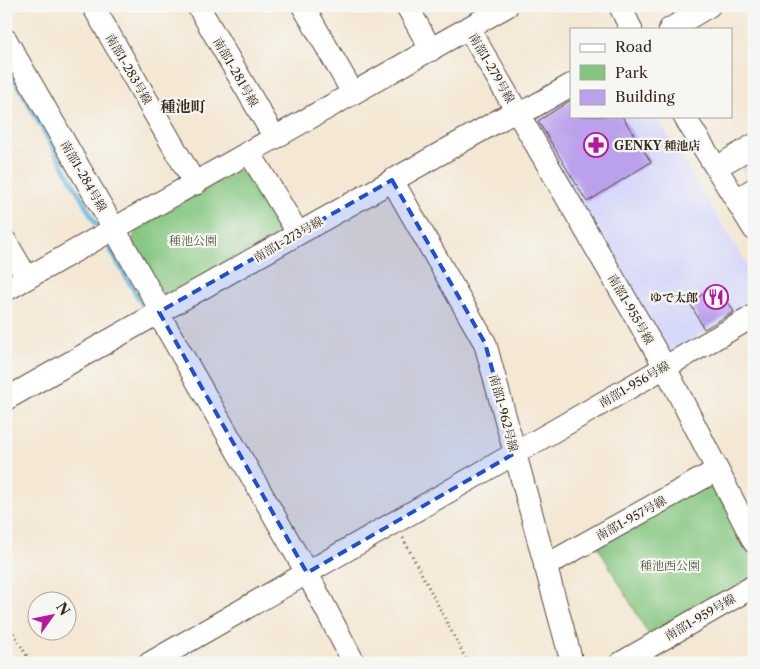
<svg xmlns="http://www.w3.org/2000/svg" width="760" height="669" font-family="'Libre Caslon Text','Noto Serif JP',serif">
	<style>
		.built { fill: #d5d8f9 }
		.green { fill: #83c67f; stroke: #5f784e }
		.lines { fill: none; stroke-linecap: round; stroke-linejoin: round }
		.stream { stroke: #66b9e2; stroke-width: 5 }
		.building { fill: #bba1ec }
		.minor-casing { stroke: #574639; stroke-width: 24 }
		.path { stroke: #574639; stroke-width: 3; stroke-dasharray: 1 4; stroke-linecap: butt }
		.minor { stroke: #fff; stroke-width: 22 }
		.marked { fill: #1d4ed8; fill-opacity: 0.2; stroke: #1d4ed8; stroke-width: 4; stroke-dasharray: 10 6; stroke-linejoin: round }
		.labels { text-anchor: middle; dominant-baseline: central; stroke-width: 4.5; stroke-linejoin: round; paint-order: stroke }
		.street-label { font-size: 12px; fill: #3b2a1e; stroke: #f6f6f2 }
		.poi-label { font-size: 12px; font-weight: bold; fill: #3b2a1e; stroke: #f6f6f2; text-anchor: start }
		.park-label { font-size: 12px; fill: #51593b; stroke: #f6f6f2 }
		.quarter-label { font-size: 15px; font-weight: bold; fill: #3b2a1e; stroke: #f6f6f2 }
	</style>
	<rect width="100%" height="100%" fill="#f6f6f2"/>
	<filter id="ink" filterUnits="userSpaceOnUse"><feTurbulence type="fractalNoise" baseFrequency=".02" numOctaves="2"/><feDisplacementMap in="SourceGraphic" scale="10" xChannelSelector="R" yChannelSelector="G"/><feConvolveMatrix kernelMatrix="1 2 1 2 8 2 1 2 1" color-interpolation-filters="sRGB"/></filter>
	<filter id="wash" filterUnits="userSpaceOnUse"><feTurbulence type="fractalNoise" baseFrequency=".0096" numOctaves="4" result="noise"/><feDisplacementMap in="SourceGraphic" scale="20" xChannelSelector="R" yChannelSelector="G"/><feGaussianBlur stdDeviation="1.12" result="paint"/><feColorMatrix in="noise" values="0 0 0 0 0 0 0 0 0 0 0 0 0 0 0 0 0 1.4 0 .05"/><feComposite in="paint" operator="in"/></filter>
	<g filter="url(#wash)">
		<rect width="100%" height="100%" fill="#f4e7d3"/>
		<g class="built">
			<polygon points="571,92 571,116 656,116 749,268 752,267 754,270 754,304 672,351 663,349 528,116"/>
			<polygon points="754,155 754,190 738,164"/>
		</g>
		<g class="green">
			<polygon points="244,167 255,170 286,222 282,232 173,295 163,293 132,241 137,229"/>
			<polygon points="709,483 716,485 754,558 754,577 650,637 598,547"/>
		</g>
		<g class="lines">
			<g class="stream">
				<polyline points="9,69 96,224"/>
				<polyline points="110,249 142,304"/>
			</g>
		</g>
		<g id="blocks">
			<g class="building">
				<polygon points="571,100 571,116 622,116 651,162 587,202 538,121"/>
				<polygon points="720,288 734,312 704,329 691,305 694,303 692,301 705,293 706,296"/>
			</g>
		</g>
	</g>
	<g filter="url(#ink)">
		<use href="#blocks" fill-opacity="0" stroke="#574639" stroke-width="1"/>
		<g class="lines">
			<defs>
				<g id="minor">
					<polyline points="93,6 195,184"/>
					<polyline points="198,6 275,138"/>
					<polyline points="303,6 353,93"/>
					<polyline points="407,6 431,50"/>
					<polyline points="620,6 631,29"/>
					<polyline points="469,29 665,367 754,542"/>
					<polyline points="670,29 709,6"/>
					<polyline points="6,40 156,302 162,320 307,573 354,663"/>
					<polyline points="684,116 754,229"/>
					<polyline points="249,152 298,233"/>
					<polyline points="729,160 754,145"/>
					<polyline points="392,180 485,343 572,663"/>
					<polyline points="736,200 754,189"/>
					<polyline points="6,242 27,278"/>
					<polyline points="6,290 507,6"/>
					<polyline points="6,399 510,114 524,112 571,85"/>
					<polyline points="545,566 717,470"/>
					<polyline points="150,663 754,316"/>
					<polyline points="621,663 754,586"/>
				</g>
			</defs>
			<use href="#minor" class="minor-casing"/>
			<g class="path">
				<polyline points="403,538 468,663"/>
				<polyline points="6,620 31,663"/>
			</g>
			<use href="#minor" class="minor"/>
		</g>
	</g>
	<path class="marked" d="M392 180 485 343 515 453 307 573 159 312Z"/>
	<defs>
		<symbol id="pharmacy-ring" viewBox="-11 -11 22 22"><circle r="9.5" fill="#f6f6f2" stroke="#b5179e" stroke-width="1.5"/><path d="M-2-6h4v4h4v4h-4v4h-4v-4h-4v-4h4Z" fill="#b5179e"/></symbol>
		<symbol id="restaurant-ring" viewBox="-11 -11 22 22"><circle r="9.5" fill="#f6f6f2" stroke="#b5179e" stroke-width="1.5"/><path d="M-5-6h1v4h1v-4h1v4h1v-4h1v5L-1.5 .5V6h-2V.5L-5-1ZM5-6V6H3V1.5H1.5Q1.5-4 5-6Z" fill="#b5179e"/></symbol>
	</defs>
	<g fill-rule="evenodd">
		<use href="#pharmacy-ring" x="582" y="131" width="28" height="28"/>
		<use href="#restaurant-ring" x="702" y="283" width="28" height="28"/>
	</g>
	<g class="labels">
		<g class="street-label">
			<text transform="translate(492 68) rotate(60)">南部1-279号線</text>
			<text transform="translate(129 69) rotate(60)">南部1-283号線</text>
			<text transform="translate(236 72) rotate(60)">南部1-281号線</text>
			<text transform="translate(84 176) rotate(60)">南部1-284号線</text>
			<text transform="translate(288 239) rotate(-30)">南部1-273号線</text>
			<text transform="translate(631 309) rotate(60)">南部1-955号線</text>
			<text transform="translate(634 384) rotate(-30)">南部1-956号線</text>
			<text transform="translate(504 413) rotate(75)">南部1-962号線</text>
			<text transform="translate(631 518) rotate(-29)">南部1-957号線</text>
			<text transform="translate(700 617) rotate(-30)">南部1-959号線</text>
		</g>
		<g class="poi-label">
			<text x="614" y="145">GENKY 種池店</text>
			<text x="698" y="297" text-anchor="end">ゆで太郎</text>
		</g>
		<g class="park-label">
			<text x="193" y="240">種池公園</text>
			<text x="670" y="565">種池西公園</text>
		</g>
		<g class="quarter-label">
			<text x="183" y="106">種池町</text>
		</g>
	</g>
	<rect width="760" height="669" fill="none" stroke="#f6f6f2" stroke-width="25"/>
	<rect x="570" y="28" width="162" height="90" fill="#f6f6f2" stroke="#aba49d"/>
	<rect x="580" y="44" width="25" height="8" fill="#ffffff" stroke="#aba49d"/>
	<text x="615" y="52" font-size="15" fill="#3b2a1e">Road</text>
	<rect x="580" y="65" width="25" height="15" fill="#83c67f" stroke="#aba49d"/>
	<text x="615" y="78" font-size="15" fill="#3b2a1e">Park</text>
	<rect x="580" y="90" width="25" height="15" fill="#bba1ec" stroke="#aba49d"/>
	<text x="615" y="102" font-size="15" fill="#3b2a1e">Building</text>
	<g transform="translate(52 616) rotate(57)"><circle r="24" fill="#f6f6f2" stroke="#aba49d"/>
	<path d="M0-4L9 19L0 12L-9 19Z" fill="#b5179e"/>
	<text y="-8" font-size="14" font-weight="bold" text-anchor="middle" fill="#3b2a1e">N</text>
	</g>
</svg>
